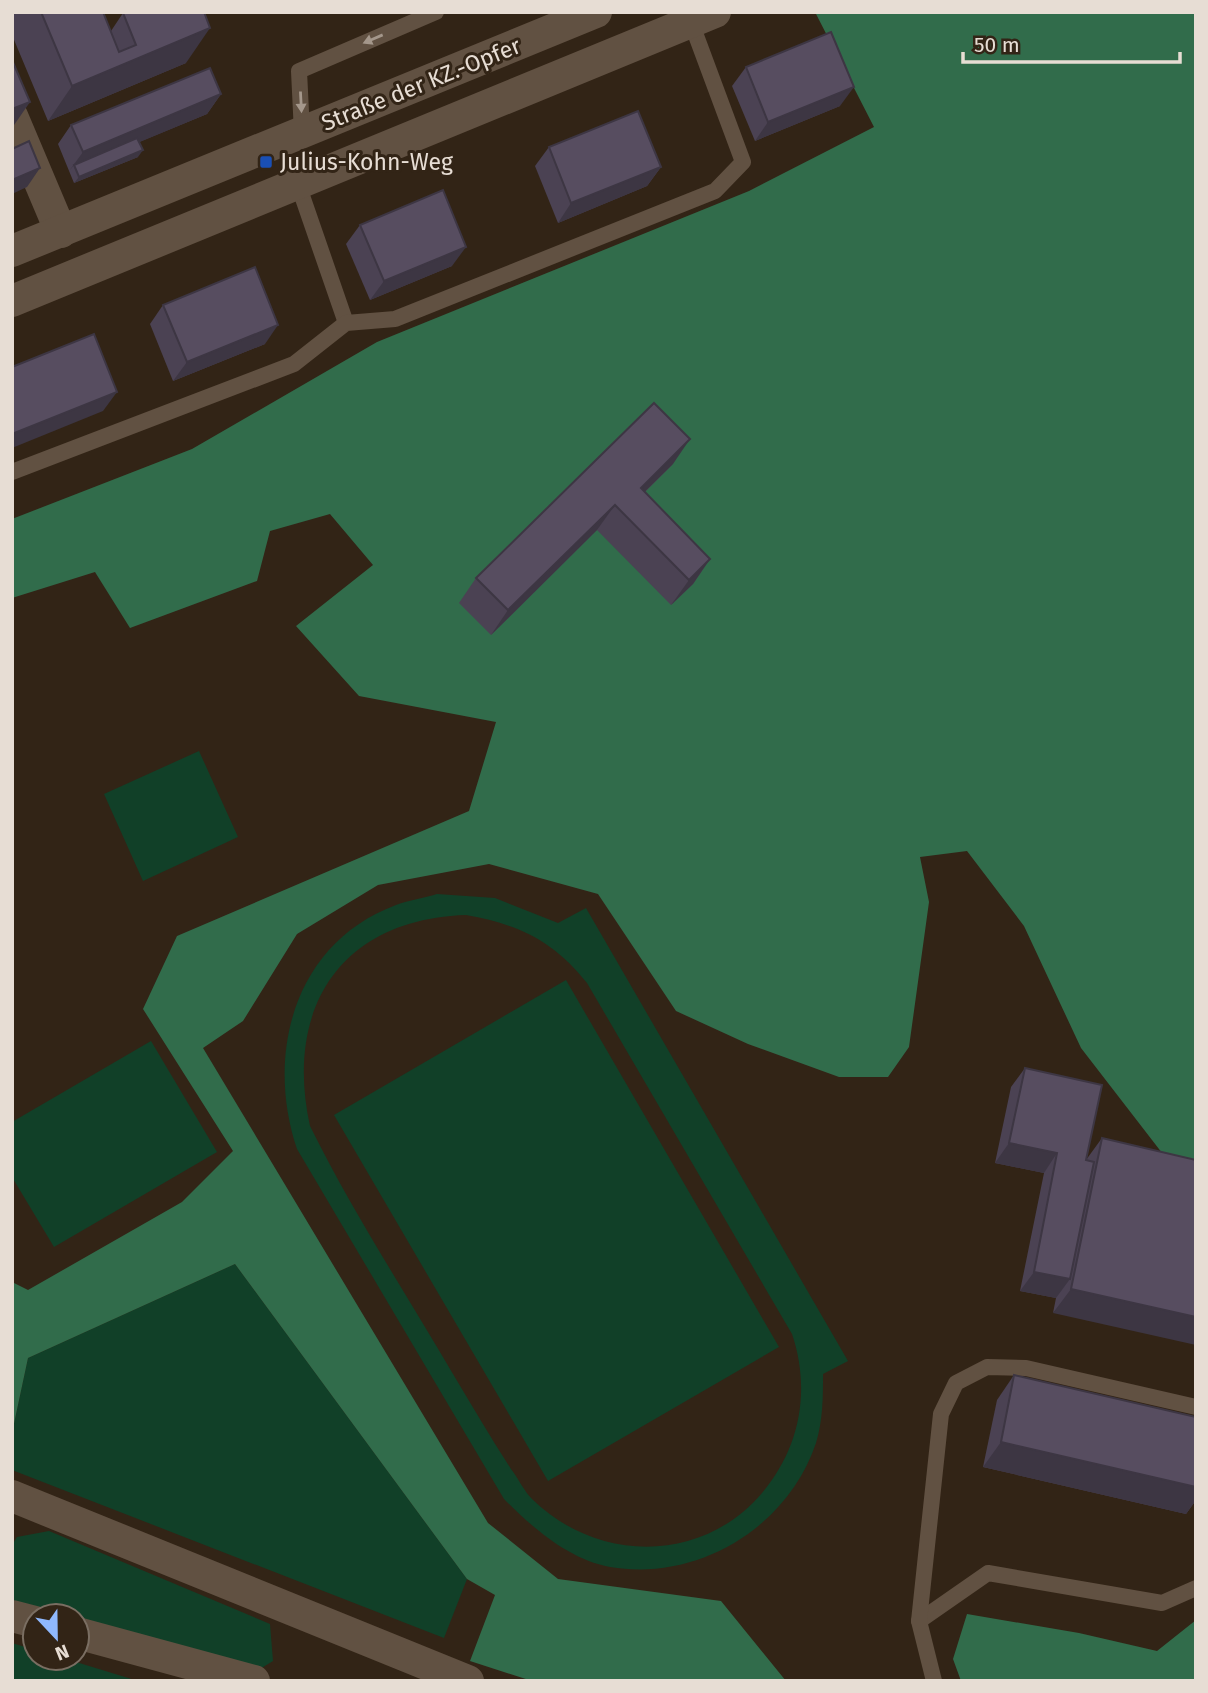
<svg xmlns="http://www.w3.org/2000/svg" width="1208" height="1693" font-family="'Fira Sans',sans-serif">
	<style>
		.green { fill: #114028; fill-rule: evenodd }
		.forest { fill: #316c4b }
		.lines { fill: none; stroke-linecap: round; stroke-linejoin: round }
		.service { stroke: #615142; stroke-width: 16 }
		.minor { stroke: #615142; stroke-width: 32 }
		.wall { fill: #4b4253 }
		.shaded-wall { fill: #3d3643 }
		.building { fill: #574d60; stroke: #3d3643; stroke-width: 2 }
		.oneway { fill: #a4978b }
		.transit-dot { fill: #1a4fb4; stroke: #322416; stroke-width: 2.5 }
		.labels { text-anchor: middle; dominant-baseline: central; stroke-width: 6; stroke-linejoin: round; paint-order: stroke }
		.street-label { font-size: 23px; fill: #e7ddd4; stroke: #322416 }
		.poi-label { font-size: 23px; fill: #e7ddd4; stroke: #322416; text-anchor: start }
	</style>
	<rect width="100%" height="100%" fill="#322416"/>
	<g class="green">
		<polygon points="199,751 238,837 143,881 104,794"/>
		<path d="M437 894 495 898 558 923 586 908 848 1361 823 1374C823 1397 823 1420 816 1443 788 1527 698 1582 610 1567 568 1559 533 1528 504 1499L297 1149C265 1054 294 943 396 905 409 900 424 898 437 894ZM466 915C518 924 554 941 587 983L792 1334C811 1390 800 1448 762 1493 702 1564 597 1563 532 1499 524 1491 518 1478 511 1469 491 1438 472 1406 453 1374 405 1292 352 1211 310 1126 284 1008 341 919 466 915Z"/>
		<polygon points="566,980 779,1347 548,1481 334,1115"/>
		<polygon points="151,1041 217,1152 54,1247 12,1177 12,1122"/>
		<polygon points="235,1264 467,1579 444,1638 12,1470 12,1433 28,1358"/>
		<polygon points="49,1531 270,1624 273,1661 255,1672 77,1623 77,1616 52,1616 12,1605 12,1545 17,1537"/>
		<polygon points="12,1643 35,1650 35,1658 63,1658 138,1681 12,1681"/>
	</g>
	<g class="forest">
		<polygon points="815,12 1196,12 1196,1170 1169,1162 1081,1048 1024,926 967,851 920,857 929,902 909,1047 888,1077 839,1077 748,1044 676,1011 598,894 489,864 378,885 297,934 243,1021 203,1048 488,1523 558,1579 721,1601 786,1681 532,1681 470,1661 495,1595 467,1579 235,1264 28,1358 12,1433 12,1282 28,1290 182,1202 233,1151 143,1009 177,936 469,811 496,722 359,696 296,626 373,565 330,514 270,531 257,581 130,628 95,572 12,598 12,519 192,449 377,342 749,191 874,127"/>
		<polygon points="967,1614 1079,1633 1157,1651 1196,1620 1196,1681 961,1681 953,1659"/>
	</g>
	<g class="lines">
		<g class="service">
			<polyline points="302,133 299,71 436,12"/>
			<polyline points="298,184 346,323"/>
			<polyline points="12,472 294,364 346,323 395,319 715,191 743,162 691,22"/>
			<polyline points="919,1621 988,1573 1162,1603 1196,1588"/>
			<polyline points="934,1681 919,1621 941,1414 956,1383 987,1367 1026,1368 1196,1407"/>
		</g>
		<g class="minor">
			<polyline points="12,116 61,232"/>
			<polyline points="12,251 596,12"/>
			<polyline points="12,301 715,12"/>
			<polyline points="12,1496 468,1681"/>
			<polyline points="12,1616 35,1622"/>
			<polyline points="77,1633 254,1681"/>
		</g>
	</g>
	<g class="wall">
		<polygon points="12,12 103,12 111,31 123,13 186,63 48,121 12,35"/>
		<polygon points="746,67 840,106 755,141 732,86"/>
		<polygon points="221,94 207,114 139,142 138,157 74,183 58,144 71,125"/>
		<polygon points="549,147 661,167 647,186 558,223 535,166"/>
		<polygon points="360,225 452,266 370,300 346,244"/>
		<polygon points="163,305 265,344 173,381 150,324"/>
		<polygon points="673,464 645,492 710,559 693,584 671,605 597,530 491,635 459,603 476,578"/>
		<polygon points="1025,1068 1086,1160 1102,1138 1196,1160 1053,1313 1056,1298 1020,1291 1044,1173 995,1163 1011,1087"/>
		<polygon points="1014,1375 1196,1417 1196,1500 1186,1514 983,1467 997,1400"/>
	</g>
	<g class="shaded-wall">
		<polygon points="210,28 186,63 48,121 72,86"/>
		<polygon points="854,87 840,106 755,141 768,122"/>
		<polygon points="221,94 207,114 75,169 74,165 69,171 83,152"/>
		<polygon points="30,102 12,128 12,109"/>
		<polygon points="143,150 138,157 74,183 79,177"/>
		<polygon points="661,167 647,186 558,223 571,203"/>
		<polygon points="40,168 27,187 12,194 12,180"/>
		<polygon points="466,247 452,266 370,300 384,281"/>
		<polygon points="278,325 265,344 173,381 187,362"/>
		<polygon points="117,392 103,411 12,448 12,434"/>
		<polygon points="690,439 673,464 623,513 641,488"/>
		<polygon points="615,505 597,530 491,635 508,610"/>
		<polygon points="710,559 693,584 671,605 689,580"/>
		<polygon points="1009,1143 1057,1153 1044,1173 995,1163"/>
		<polygon points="1034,1272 1070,1279 1056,1298 1020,1291"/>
		<polygon points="1071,1289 1196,1317 1196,1345 1053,1313"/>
		<polygon points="1001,1442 1196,1487 1196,1500 1186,1514 983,1467"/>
	</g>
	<g class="building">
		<polygon points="41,12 103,12 119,52 136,45 123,13 125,12 204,12 210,28 72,86"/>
		<polygon points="831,32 854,87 768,122 746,67"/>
		<polygon points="12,60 30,102 12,109"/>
		<polygon points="210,68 221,94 83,152 71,125"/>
		<polygon points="638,111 661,167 571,203 549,147"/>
		<polygon points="137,138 143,150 79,177 74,165"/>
		<polygon points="29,141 40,168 12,180 12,149"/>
		<polygon points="443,190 466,247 384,281 360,225"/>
		<polygon points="255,267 278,325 187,362 163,305"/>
		<polygon points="94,334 117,392 12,434 12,367"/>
		<polygon points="654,403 690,439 641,488 710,559 689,580 615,505 508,610 476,578"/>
		<polygon points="1025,1068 1102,1085 1086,1160 1094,1162 1070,1279 1034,1272 1057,1153 1009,1143"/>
		<polygon points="1102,1138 1196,1160 1196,1317 1071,1289"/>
		<polygon points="1014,1375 1196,1417 1196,1487 1001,1442"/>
	</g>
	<defs><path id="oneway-solid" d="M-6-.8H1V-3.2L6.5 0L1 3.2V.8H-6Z" transform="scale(1.75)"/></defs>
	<g class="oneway">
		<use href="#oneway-solid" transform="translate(373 39) rotate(157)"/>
		<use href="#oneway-solid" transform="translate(301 102) rotate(87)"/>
	</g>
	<rect class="transit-dot" x="259" y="155" width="14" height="14" rx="3.5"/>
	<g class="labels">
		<g class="street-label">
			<text transform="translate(421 84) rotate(-22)">Straße der KZ.-Opfer</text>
		</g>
		<g class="poi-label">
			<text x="280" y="162">Julius-Kohn-Weg</text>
		</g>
	</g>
	<rect width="1208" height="1693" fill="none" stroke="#e7ddd4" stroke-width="28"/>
	<g transform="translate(56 1637) rotate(158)"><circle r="33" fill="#322416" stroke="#7a6e62" stroke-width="2"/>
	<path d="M0-5L12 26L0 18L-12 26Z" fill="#8fb8fd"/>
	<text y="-10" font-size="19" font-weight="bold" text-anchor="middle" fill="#e7ddd4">N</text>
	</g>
	<path d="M963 52v10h217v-10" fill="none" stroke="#e7ddd4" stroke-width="3.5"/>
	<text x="974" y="52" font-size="21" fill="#e7ddd4" stroke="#322416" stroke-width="5" paint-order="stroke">50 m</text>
</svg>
